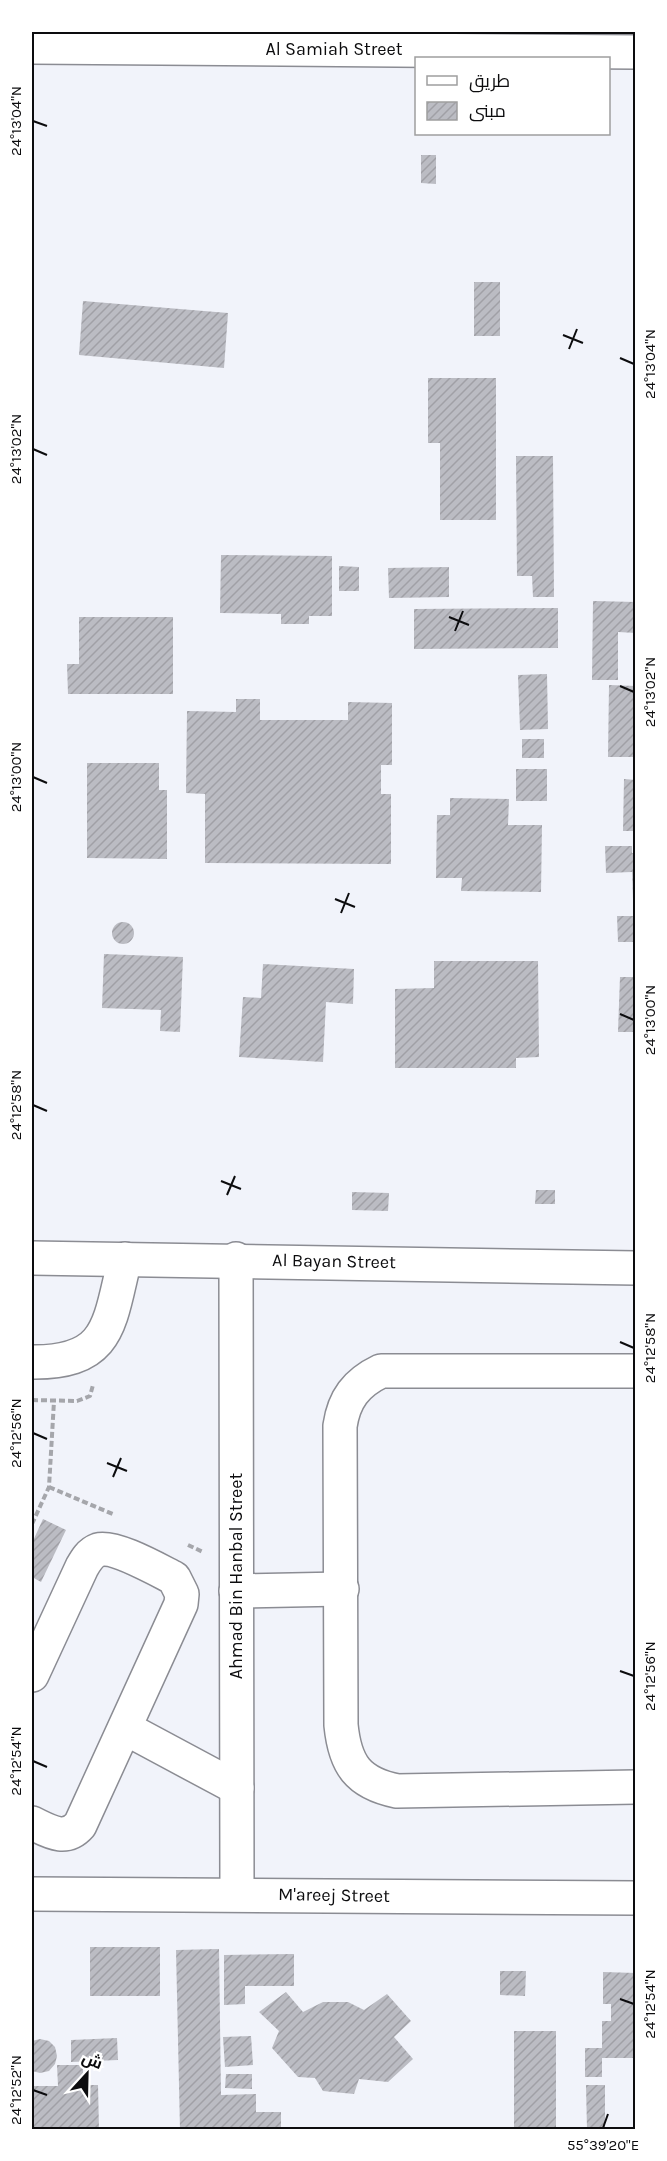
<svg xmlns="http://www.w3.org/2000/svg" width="667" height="2161" font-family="Karla,Cairo,sans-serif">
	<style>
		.building { fill: url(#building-hatch) }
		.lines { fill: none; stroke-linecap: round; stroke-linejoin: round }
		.minor-casing { stroke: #8b8c93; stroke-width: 36 }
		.path { stroke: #a5a6ab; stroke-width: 4; stroke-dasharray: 6 3; stroke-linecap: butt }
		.minor { stroke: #fff; stroke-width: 33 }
		.ticks { fill: none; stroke: #0c0c0e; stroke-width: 2 }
		.labels { text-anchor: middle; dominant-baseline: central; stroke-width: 4.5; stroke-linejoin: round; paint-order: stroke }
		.street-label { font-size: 18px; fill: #0c0c0e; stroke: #fff }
		.neatline { fill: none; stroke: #0c0c0e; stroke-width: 2 }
		.ticks-label { font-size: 15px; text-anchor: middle; fill: #0c0c0e }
	</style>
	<defs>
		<pattern id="building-hatch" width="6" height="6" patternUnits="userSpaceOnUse" patternTransform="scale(1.5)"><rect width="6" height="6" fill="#bbbcc3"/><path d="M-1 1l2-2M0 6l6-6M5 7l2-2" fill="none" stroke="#a0a0a6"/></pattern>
	</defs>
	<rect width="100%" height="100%" fill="#f1f3fa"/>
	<g class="building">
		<polygon points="421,155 436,155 436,184 421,183"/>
		<rect x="474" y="282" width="26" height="54"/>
		<polygon points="83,301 228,313 224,368 79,355"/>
		<polygon points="428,378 496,378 496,520 440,520 440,443 428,443"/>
		<polygon points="516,456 553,456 554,597 533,597 532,576 517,576"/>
		<polygon points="221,555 332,556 332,616 309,616 309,624 281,624 281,614 220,613"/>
		<polygon points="339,566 359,567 359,591 339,591"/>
		<polygon points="449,567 449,597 389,598 388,568"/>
		<polygon points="593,601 636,602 636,633 618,632 618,680 592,680"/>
		<polygon points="558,608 558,648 414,649 414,609"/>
		<polygon points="79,617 173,617 173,694 68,694 67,664 79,664"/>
		<polygon points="547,674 548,729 520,730 518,675"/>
		<polygon points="609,685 636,686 636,757 608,757"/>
		<polygon points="236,699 260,699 260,720 348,720 348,702 392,703 392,765 381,765 381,794 391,794 391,864 205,863 205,794 186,793 187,711 236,712"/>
		<rect x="522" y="739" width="22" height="19"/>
		<polygon points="87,763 159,763 159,790 167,790 167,859 87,858"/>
		<rect x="516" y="769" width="31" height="32"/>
		<polygon points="624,779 636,780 636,831 623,831"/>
		<polygon points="450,798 509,799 508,825 542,825 541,892 461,891 462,878 436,878 437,815 450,815"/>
		<polygon points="605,846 632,846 632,853 636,853 636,899 633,899 632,872 606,873"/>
		<polygon points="617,916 635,916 636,942 618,942"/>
		<circle cx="123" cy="933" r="11"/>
		<polygon points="104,954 183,957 180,1032 160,1031 161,1010 102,1008"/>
		<polygon points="434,961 538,961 539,1057 516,1058 516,1068 395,1068 395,989 434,988"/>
		<polygon points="263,964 354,969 353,1004 326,1002 323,1062 239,1057 243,997 261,998"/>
		<polygon points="620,977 636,977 636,1032 618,1032"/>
		<polygon points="536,1190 555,1190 555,1204 535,1204"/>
		<polygon points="352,1192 389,1193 388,1211 352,1210"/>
		<polygon points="43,1519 66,1530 41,1582 32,1577 32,1543"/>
		<rect x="90" y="1947" width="70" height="49"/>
		<polygon points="219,1949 221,2095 256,2094 256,2112 281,2112 281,2130 180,2130 176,1950"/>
		<polygon points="294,1954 294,1986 245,1986 245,2004 224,2005 224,1955"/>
		<polygon points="500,1971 526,1971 525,1996 500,1995"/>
		<polygon points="603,1972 636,1973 636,2058 602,2058 602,2077 585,2077 585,2048 602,2048 602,2021 611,2021 611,2004 603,2004"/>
		<polygon points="286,1992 303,2012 323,2002 348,2002 364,2010 387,1994 411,2021 394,2037 413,2059 388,2082 359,2079 354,2094 323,2091 315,2078 298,2077 272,2048 279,2031 259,2012"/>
		<rect x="514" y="2031" width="42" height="99"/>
		<polygon points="251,2036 253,2065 225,2067 223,2037"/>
		<polygon points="117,2038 118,2060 71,2062 71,2040"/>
		<polygon points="40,2039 49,2041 55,2047 57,2056 55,2064 49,2071 40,2073 32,2071 32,2041"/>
		<polygon points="57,2065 83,2065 83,2085 98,2085 99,2130 32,2130 32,2086 58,2086"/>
		<polygon points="226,2074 252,2074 252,2089 225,2088"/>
		<polygon points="586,2085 605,2085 605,2130 587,2130"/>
	</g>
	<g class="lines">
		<defs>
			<g id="minor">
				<polyline points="32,47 636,52"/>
				<polyline points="32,1258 636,1268"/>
				<polyline points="236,1259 237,1894"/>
				<path d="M32 1362C111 1363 109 1323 125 1259"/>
				<path d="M636 1371H381C356 1383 344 1399 340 1426L341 1725C345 1765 358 1783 397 1791L636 1787"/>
				<polyline points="236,1591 342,1589"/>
				<path d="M32 1675 82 1567C86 1560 90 1553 98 1550 114 1545 158 1570 174 1578L182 1594 181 1604 80 1825C65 1842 49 1831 32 1823"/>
				<polyline points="125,1728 237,1788"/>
				<polyline points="32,1894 636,1898"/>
			</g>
		</defs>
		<use href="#minor" class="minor-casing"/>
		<g class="path">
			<polyline points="32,1400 77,1401 90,1396 93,1385"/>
			<polyline points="49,1487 115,1515"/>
			<polyline points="32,1524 49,1487 54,1401"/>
			<polyline points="188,1545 203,1552"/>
		</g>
		<use href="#minor" class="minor"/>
	</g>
	<path class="ticks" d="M33 121 47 126M563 335 583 343M569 349 577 329M620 358 634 364M33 449 47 455M449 617 469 625M455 631 463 611M620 686 634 692M33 777 47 783M335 899 355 907M341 913 349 893M620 1014 634 1020M33 1105 47 1111M221 1181 241 1189M227 1195 235 1176M620 1342 634 1348M33 1433 47 1439M107 1463 127 1471M113 1477 121 1458M620 1671 634 1676M33 1761 47 1767M620 1999 634 2004M33 2090 47 2095M603 2128 608 2114"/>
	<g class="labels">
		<g class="street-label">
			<text x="334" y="49">Al Samiah Street</text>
			<text transform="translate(334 1261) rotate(1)">Al Bayan Street</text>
			<text transform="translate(236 1576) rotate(-90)">Ahmad Bin Hanbal Street</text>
			<text transform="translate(334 1895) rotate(1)">M'areej Street</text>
		</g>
	</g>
	<rect width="667" height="2161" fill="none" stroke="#ffffff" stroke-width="66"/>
	<rect x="415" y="57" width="195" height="78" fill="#ffffff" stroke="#9e9e9f" stroke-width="1.5"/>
	<rect x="427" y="76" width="30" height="9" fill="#ffffff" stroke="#9e9e9f" stroke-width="1.5"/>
	<text x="469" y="87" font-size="18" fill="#0c0c0e">طريق</text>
	<rect x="427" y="102" width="30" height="18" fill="url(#building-hatch)" stroke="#9e9e9f" stroke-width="1.5"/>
	<text x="469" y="117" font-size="18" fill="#0c0c0e">مبنى</text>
	<g transform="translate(87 2074) rotate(22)" stroke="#ffffff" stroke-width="4.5" paint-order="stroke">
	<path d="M0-4.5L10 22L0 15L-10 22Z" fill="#0c0c0e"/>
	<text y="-9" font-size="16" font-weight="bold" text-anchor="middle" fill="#0c0c0e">ش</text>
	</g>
	<rect x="33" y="33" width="601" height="2095" class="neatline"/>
	<g class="ticks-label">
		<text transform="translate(16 121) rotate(-90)" y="5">24°13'04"N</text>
		<text transform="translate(650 364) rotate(-90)" y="5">24°13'04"N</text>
		<text transform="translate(16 449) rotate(-90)" y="5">24°13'02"N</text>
		<text transform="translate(650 692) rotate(-90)" y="5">24°13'02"N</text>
		<text transform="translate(16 777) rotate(-90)" y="5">24°13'00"N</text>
		<text transform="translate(650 1020) rotate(-90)" y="5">24°13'00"N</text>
		<text transform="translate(16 1105) rotate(-90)" y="5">24°12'58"N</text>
		<text transform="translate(650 1348) rotate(-90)" y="5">24°12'58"N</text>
		<text transform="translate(16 1433) rotate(-90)" y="5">24°12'56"N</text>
		<text transform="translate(650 1676) rotate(-90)" y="5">24°12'56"N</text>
		<text transform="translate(16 1761) rotate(-90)" y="5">24°12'54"N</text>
		<text transform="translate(650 2004) rotate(-90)" y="5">24°12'54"N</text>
		<text transform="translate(16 2090) rotate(-90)" y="5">24°12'52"N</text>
		<text x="603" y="2150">55°39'20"E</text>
	</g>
</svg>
